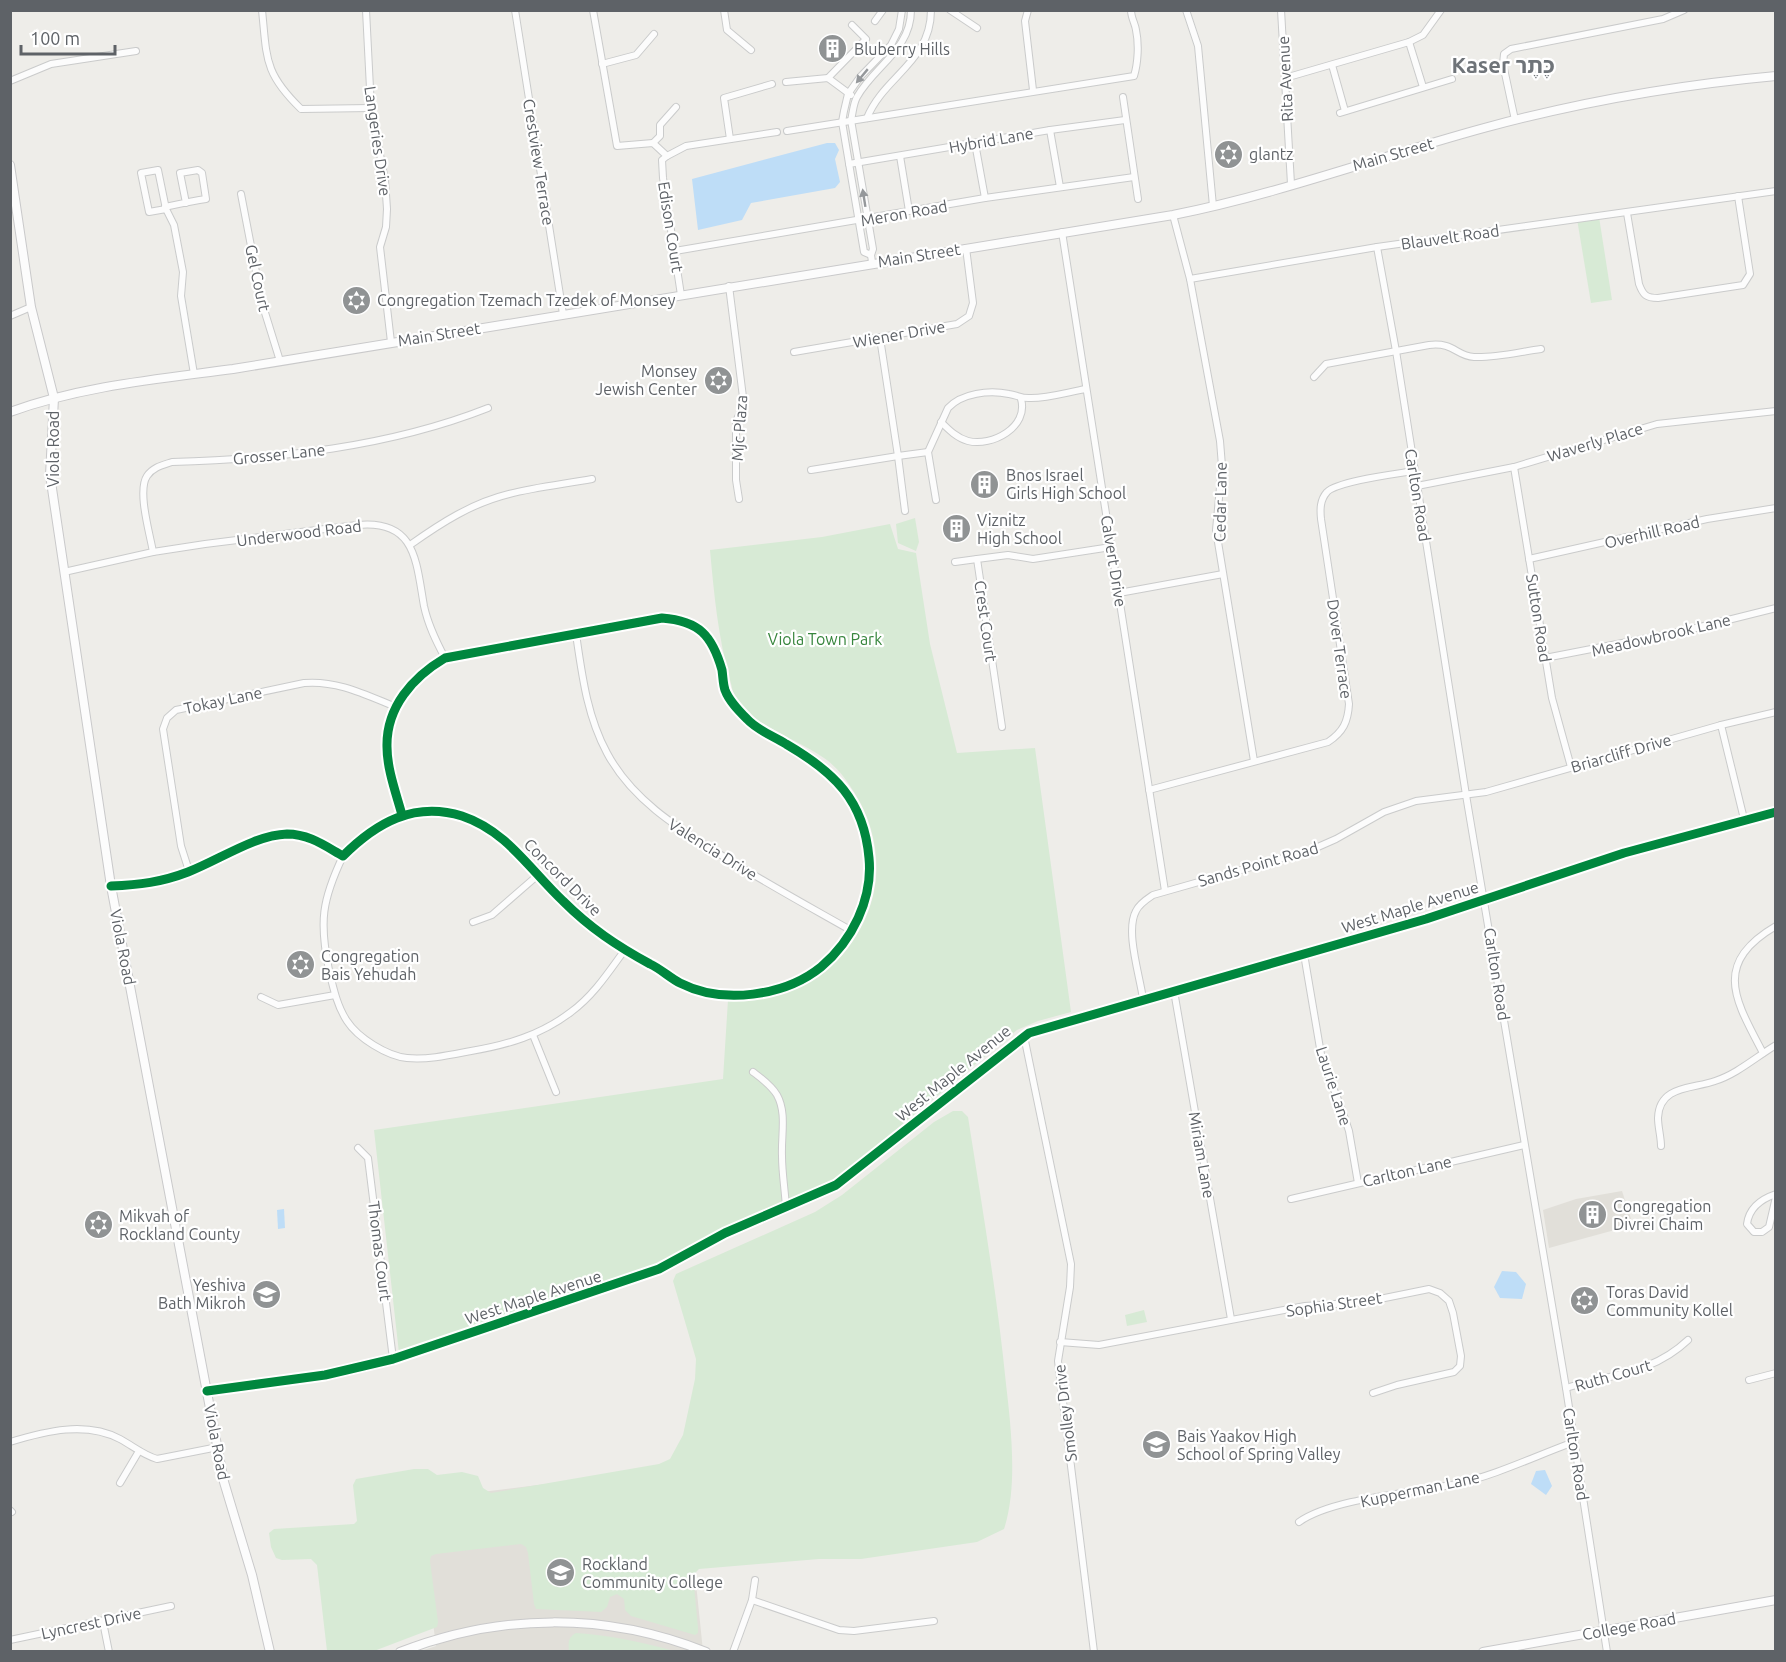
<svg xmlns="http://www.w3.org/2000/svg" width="1786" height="1662" font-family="Ubuntu,'Noto Sans Hebrew',sans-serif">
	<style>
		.education { fill: #e1dfd9 }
		.green { fill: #d7ead5 }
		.water { fill: #beddf7 }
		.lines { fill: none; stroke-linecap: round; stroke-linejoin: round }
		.street-casing { stroke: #cacbcb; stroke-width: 8 }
		.secondary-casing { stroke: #c9c9ca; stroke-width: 10 }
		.street { stroke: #fcfcfc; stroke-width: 6 }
		.secondary { stroke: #fcfcfc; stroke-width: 8 }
		.cycleway-casing { stroke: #fff; stroke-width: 13 }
		.cycleway { stroke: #00873e; stroke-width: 9 }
		.oneway { fill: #95989b }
		.labels { text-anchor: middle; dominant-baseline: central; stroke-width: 4.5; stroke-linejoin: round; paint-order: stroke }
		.poi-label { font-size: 16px; fill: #5e6267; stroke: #fff; text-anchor: start }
		.street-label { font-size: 16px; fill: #5e6267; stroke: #fff }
		.park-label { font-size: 16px; fill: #37853d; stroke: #fff }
		.district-label { font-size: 22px; font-weight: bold; fill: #6f7479; stroke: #fff }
	</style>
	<rect width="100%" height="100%" fill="#eeede9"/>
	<g class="education">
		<polygon points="1622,1191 1633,1225 1549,1248 1543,1210 1576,1199"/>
		<polygon points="684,1467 703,1651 421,1651 436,1646 417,1500"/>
	</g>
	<g class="green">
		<polygon points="1599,217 1612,300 1591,303 1577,219"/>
		<polygon points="915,518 919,542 916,551 898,543 896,524"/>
		<path d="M890 524 898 549 916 553 930 644 957 753 1035 748 1071 1012 1038 1021 1017 1030 832 1182 723 1230 645 1275 526 1310 399 1353 374 1130 723 1079 728 1000C774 1002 818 985 847 948 885 901 885 841 854 792 846 779 836 766 824 758 800 741 754 725 737 701 733 696 732 686 730 680 718 637 714 594 710 550L822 537Z"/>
		<path d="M953 1111H962L968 1117C982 1206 997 1294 1006 1384 1011 1427 1018 1487 1004 1529L977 1542 861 1559H819L699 1569 693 1575 698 1628V1633L695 1635 631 1616 625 1610 624 1599 617 1594 610 1597 607 1607 601 1612 536 1609 534 1604 528 1553 526 1547 521 1544 436 1554 431 1556 430 1561 438 1622 437 1627 374 1651H327L317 1565 311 1559 282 1560 276 1558 271 1547 269 1533 274 1529 354 1524 357 1521 353 1485 356 1479 414 1469H428L437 1475 462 1472 478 1476 483 1488 491 1493 659 1464 670 1459 683 1435 695 1379 696 1359 673 1281 676 1274 815 1212 842 1195 934 1122Z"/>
		<polygon points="1144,1310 1147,1322 1127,1326 1125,1315"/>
		<path d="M576 1633C609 1635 642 1642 674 1651H569C568 1643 568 1637 576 1633Z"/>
	</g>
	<g class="water">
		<polygon points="827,143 835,143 839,150 835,159 840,182 835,188 751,203 742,220 698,230 692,179"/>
		<polygon points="284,1209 285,1228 278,1229 277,1210"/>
		<polygon points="1502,1271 1516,1272 1526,1284 1522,1299 1500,1298 1494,1287"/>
		<polygon points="1545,1470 1552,1486 1546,1495 1531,1484 1536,1471"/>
	</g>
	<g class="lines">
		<defs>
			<g id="street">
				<path d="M262 10C267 59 264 73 301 109L371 108"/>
				<polyline points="366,10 371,108 385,180 387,209 386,227 380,247 391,342"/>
				<polyline points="515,10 563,314"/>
				<polyline points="593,10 617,146 653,143 667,156 662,160 663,178 681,295"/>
				<polyline points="724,10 727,30 751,50"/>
				<polyline points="950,10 977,28"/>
				<polyline points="1028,10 1025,21 1033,90"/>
				<polyline points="1186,10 1198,46 1213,206"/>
				<polyline points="1281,10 1291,184"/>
				<polyline points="875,21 883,10"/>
				<polyline points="1409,42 1423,87"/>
				<polyline points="602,64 636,55 654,34"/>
				<polyline points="1332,65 1345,111"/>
				<polyline points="828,78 866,39 852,25"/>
				<polyline points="1285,78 1409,42 1423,35 1441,10"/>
				<polyline points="10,81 51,64 136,51"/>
				<polyline points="786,82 828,78 851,95"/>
				<polyline points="1123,97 1138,199"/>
				<polyline points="1340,113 1452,79"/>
				<path d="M867 118C884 76 931 62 931 10"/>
				<polyline points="1515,120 1503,64 1504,54 1511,49 1663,19 1684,10"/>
				<polyline points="1050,130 1060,187"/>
				<path d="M787 131 1134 76C1138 63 1139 44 1136 30 1135 23 1131 18 1131 10"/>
				<polyline points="730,139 724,98 772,84"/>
				<polyline points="653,143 660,136 660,125 676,107"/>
				<polyline points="975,143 985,198"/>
				<polyline points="667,156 686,146 777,132"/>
				<polyline points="900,156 909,211"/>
				<polyline points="849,164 1050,130 1125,120"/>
				<polyline points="241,194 262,303 280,361"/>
				<path d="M165 207C179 204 192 201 206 199L202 173 198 170 180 173 186 203"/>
				<polyline points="166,209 158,170 141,173 149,212 166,209 174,225 183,272 181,296 194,374"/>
				<path d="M1627 213 1639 284C1643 295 1646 298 1658 298L1743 285 1750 274 1738 196"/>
				<polyline points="1173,215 1190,279 1377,247 1776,191"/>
				<polyline points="1062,232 1165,891"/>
				<polyline points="1377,247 1396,351 1466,795 1566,1388 1607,1652"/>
				<polyline points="675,251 985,198 1134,177"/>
				<polyline points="871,255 864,252 842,122 844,111 848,94 860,77 891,45 899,29 902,10"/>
				<path d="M872 262 871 255 873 249 851 120C853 113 853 104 857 97 874 66 911 50 911 10"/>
				<polyline points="1190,279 1220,441 1222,466 1216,530 1254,761"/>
				<polyline points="729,286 744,405 736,421 736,480 739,499"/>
				<polyline points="10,316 31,307"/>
				<polyline points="880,338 898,456 928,452"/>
				<polyline points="794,352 957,324 969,316 973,303 966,248"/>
				<path d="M1314 377 1326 364 1429 345C1454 342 1456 356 1474 357 1495 358 1519 352 1541 349"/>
				<path d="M941 422C949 430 957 438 968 441 992 447 1029 427 1021 399"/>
				<polyline points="1514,467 1552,698 1571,767"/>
				<polyline points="811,470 898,456 905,511"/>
				<polyline points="1417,486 1514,467 1657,424 1776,411"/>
				<path d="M936 500 928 452 948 408C962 393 989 390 1009 394 1017 395 1022 399 1031 398 1049 398 1068 392 1086 389"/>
				<path d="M410 545C441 523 472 503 509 494 536 487 565 484 592 479"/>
				<path d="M153 552C150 534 137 491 147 476 153 467 163 465 172 462 278 459 389 447 488 408"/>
				<polyline points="1529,559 1707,519 1776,508"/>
				<polyline points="955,562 977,559"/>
				<path d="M64 572 153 552 205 544 357 525C416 519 416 561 424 606 428 625 436 641 445 658"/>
				<polyline points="1119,593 1223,574"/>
				<path d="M576 634C582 675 587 716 607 753 632 800 678 828 721 855 764 882 808 906 852 931"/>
				<polyline points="1545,658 1684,631 1776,608"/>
				<polyline points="1721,725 1744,819"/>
				<polyline points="1002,727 977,559 1008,555 1033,559 1111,547"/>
				<path d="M1149 790 1328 742C1343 732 1348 722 1349 704L1321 519C1320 509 1320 500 1327 492 1338 481 1396 474 1414 471"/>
				<path d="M343 856C322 900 319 922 329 970 333 987 337 1006 347 1021 358 1038 387 1056 407 1058 428 1060 450 1055 471 1051 507 1045 541 1035 571 1012 593 996 608 973 624 951"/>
				<path d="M189 871 181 846 163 729 167 718 176 710 304 683C337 680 366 695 396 707"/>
				<path d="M111 886C139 885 162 882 188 872 219 860 255 835 287 834 309 834 325 846 343 856 376 823 414 801 462 816 507 831 530 870 563 901 590 928 617 946 650 964 661 969 670 978 680 983 723 1005 785 996 821 967 852 941 873 899 869 858 864 800 834 772 786 744 773 736 757 730 747 719 739 711 729 701 725 690 723 684 723 677 722 670 712 635 699 621 662 618L445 658C413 677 386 707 387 747 387 769 396 793 402 815"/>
				<polyline points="473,922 492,915 538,875"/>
				<polyline points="1304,954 1322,1060 1341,1107 1349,1131 1358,1183"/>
				<polyline points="1174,991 1231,1319"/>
				<polyline points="261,997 278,1005 335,995"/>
				<path d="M1143 999C1140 976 1125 931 1136 911 1139 904 1147 899 1153 895L1311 850 1336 839 1384 812 1416 801 1486 792 1721 725 1776 712"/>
				<polyline points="533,1035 556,1092"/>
				<polyline points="1024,1036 1071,1264 1070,1287 1058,1361 1094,1652"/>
				<path d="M1763 1053C1736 1001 1711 964 1776 926"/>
				<path d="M753 1072C761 1078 771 1085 777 1095 787 1113 781 1136 782 1156 782 1173 785 1190 786 1208"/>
				<path d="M1661 1146C1661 1137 1658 1127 1658 1118 1659 1085 1693 1089 1715 1081 1737 1074 1756 1057 1776 1045"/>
				<polyline points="358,1148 368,1158 393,1359"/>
				<path d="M1776 1194C1761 1199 1749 1208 1747 1224L1754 1232H1762L1769 1227 1776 1197"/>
				<polyline points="1291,1199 1524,1145"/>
				<polyline points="1060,1342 1099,1345 1305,1306 1365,1302 1429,1289 1440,1293 1449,1301 1453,1313 1461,1356 1460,1366 1454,1372 1397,1385 1373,1393"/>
				<polyline points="1749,1380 1776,1373"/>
				<path d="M1566 1388C1612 1374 1652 1374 1688 1340"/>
				<polyline points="207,1391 325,1375 393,1359 659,1269 725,1233 836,1185 1029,1033 1426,919 1624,853 1776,812"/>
				<path d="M10 1442C46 1431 86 1421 120 1439 133 1446 143 1455 157 1459L218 1447"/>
				<polyline points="120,1483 139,1451"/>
				<polyline points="10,1510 12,1512"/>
				<path d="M1299 1522C1333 1498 1413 1493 1456 1484 1497 1475 1535 1456 1574 1442"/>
				<polyline points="752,1600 839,1630 854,1631 934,1621"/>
				<polyline points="103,1622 109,1652"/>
				<polyline points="10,1640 171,1606"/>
				<polyline points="733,1652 752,1600 755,1580"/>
			</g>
			<g id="secondary">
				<polyline points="10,165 31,307 54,398 50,475 111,886 224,1482 252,1575 270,1652"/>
				<path d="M10 412C81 386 159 379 233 369L1173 215C1279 194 1381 156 1484 128 1580 102 1677 85 1776 76"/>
				<path d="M400 1652C500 1613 606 1612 706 1652"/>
				<polyline points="1483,1652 1776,1600"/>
			</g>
		</defs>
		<use href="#street" class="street-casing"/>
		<use href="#secondary" class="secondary-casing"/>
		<use href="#street" class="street"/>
		<use href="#secondary" class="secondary"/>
		<defs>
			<g id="cycleway">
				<path d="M111 886C139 885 162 882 188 872 219 860 255 835 287 834 309 834 325 846 343 856 376 823 414 801 462 816 507 831 530 870 563 901 590 928 617 946 650 964 661 969 670 978 680 983 723 1005 785 996 821 967 852 941 873 899 869 858 864 800 834 772 786 744 773 736 757 730 747 719 739 711 729 701 725 690 723 684 723 677 722 670 712 635 699 621 662 618L445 658C413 677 386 707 387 747 387 769 396 793 402 815"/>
				<polyline points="207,1391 325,1375 393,1359 659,1269 725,1233 836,1185 1029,1033 1426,919 1624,853 1776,812"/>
			</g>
		</defs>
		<use href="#cycleway" class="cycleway-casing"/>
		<use href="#cycleway" class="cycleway"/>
	</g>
	<defs><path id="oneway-solid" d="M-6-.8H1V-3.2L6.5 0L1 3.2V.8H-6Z" transform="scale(1.5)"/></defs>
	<g class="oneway">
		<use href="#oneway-solid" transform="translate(862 76) rotate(130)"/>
		<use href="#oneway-solid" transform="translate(864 198) rotate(-99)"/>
	</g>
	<defs>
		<symbol id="building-disc" viewBox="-11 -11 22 22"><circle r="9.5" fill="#909394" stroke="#fff"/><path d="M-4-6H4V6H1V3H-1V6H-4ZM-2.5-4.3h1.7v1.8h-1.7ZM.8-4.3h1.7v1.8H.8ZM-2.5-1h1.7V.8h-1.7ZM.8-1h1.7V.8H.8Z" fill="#fff"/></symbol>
		<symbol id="synagogue-disc" viewBox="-11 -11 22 22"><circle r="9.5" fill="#909394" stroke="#fff"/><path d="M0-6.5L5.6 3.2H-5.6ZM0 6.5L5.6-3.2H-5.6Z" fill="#fff"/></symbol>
		<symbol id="school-disc" viewBox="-11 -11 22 22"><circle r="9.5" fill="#909394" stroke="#fff"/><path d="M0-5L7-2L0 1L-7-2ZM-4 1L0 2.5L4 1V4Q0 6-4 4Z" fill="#fff"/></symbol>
		<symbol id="university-disc" viewBox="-11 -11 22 22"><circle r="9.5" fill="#909394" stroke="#fff"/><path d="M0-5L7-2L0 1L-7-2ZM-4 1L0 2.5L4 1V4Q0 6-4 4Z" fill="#fff"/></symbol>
	</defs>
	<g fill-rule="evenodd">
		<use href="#building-disc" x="816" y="32" width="33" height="33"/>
		<use href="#synagogue-disc" x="1212" y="138" width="33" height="33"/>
		<use href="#synagogue-disc" x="340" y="284" width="33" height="33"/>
		<use href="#synagogue-disc" x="702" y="364" width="33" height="33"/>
		<use href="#building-disc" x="968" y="468" width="33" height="33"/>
		<use href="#building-disc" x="940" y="512" width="33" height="33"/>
		<use href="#synagogue-disc" x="284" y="948" width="33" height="33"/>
		<use href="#building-disc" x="1576" y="1198" width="33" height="33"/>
		<use href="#synagogue-disc" x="82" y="1208" width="33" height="33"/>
		<use href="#school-disc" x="250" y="1278" width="33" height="33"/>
		<use href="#synagogue-disc" x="1568" y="1284" width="33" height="33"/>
		<use href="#school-disc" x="1140" y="1428" width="33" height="33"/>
		<use href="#university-disc" x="544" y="1556" width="33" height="33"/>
	</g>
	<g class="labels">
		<g class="poi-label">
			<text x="854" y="49">Bluberry Hills</text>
			<text x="1249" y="154">glantz</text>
			<text x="377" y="300">Congregation Tzemach Tzedek of Monsey</text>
			<text x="697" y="371" text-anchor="end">Monsey<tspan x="697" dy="18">Jewish Center</tspan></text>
			<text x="1006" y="475">Bnos Israel<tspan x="1006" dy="18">Girls High School</tspan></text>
			<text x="977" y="520">Viznitz<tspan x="977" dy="18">High School</tspan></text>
			<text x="321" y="956">Congregation<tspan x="321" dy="18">Bais Yehudah</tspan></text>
			<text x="1613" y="1206">Congregation<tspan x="1613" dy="18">Divrei Chaim</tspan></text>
			<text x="119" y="1216">Mikvah of<tspan x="119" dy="18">Rockland County</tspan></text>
			<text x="246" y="1285" text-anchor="end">Yeshiva<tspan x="246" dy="18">Bath Mikroh</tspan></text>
			<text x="1606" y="1292">Toras David<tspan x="1606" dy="18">Community Kollel</tspan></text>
			<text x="1177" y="1436">Bais Yaakov High<tspan x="1177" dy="18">School of Spring Valley</tspan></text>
			<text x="582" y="1564">Rockland<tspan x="582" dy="18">Community College</tspan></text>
		</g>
		<g class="street-label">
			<text transform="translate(1285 79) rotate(-93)">Rita Avenue</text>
			<text transform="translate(991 140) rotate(-10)">Hybrid Lane</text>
			<text transform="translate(378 141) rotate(82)">Langeries Drive</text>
			<text transform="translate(1393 154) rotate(-16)">Main Street</text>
			<text transform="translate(539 162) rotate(81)">Crestview Terrace</text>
			<text transform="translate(904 213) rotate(-10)">Meron Road</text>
			<text transform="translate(671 227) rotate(81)">Edison Court</text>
			<text transform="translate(1450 237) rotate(-8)">Blauvelt Road</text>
			<text transform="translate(919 255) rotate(-9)">Main Street</text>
			<text transform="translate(258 278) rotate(78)">Gel Court</text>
			<text transform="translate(439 334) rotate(-9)">Main Street</text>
			<text transform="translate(899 334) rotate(-10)">Wiener Drive</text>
			<text transform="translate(739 428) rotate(-86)">Mjc Plaza</text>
			<text transform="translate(1595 442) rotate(-17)">Waverly Place</text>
			<text transform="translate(53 449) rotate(-90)">Viola Road</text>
			<text transform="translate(279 454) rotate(-6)">Grosser Lane</text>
			<text transform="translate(1418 495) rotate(81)">Carlton Road</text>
			<text transform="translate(1220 502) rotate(-89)">Cedar Lane</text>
			<text transform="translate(1652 532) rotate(-13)">Overhill Road</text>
			<text transform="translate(299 533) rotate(-7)">Underwood Road</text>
			<text transform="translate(1114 561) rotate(81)">Calvert Drive</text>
			<text transform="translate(1539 618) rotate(81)">Sutton Road</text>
			<text transform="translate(986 621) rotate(82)">Crest Court</text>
			<text transform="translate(1661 635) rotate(-13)">Meadowbrook Lane</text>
			<text transform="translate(1340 649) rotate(82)">Dover Terrace</text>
			<text transform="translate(223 700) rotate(-12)">Tokay Lane</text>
			<text transform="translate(1621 753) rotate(-16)">Briarcliff Drive</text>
			<text transform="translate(713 849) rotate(32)">Valencia Drive</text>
			<text transform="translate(1258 864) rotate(-16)">Sands Point Road</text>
			<text transform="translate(563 877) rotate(45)">Concord Drive</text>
			<text transform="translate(1410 907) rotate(-17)">West Maple Avenue</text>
			<text transform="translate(123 947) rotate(79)">Viola Road</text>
			<text transform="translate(1497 974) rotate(81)">Carlton Road</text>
			<text transform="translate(953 1073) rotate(-39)">West Maple Avenue</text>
			<text transform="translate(1334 1086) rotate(72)">Laurie Lane</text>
			<text transform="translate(1202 1155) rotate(80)">Miriam Lane</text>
			<text transform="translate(1407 1171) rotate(-13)">Carlton Lane</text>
			<text transform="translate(380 1251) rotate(83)">Thomas Court</text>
			<text transform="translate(533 1297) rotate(-18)">West Maple Avenue</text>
			<text transform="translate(1334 1304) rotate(-8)">Sophia Street</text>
			<text transform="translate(1613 1375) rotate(-16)">Ruth Court</text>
			<text transform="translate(1065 1413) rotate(-97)">Smolley Drive</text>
			<text transform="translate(217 1442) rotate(79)">Viola Road</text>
			<text transform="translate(1576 1454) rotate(81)">Carlton Road</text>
			<text transform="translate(1420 1489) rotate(-12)">Kupperman Lane</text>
			<text transform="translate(91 1623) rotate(-12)">Lyncrest Drive</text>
			<text transform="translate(1629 1626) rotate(-10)">College Road</text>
		</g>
		<g class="park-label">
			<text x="825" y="639">Viola Town Park</text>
		</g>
		<g class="district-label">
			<text x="1503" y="64">Kaser כֶּתֶר</text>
		</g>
	</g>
	<rect width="1786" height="1662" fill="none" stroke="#5e6267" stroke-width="24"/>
	<path d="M21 45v9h94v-9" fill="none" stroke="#5e6267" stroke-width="3"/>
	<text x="30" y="45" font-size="18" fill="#5e6267" stroke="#ffffff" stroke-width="4.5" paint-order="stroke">100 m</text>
</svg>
